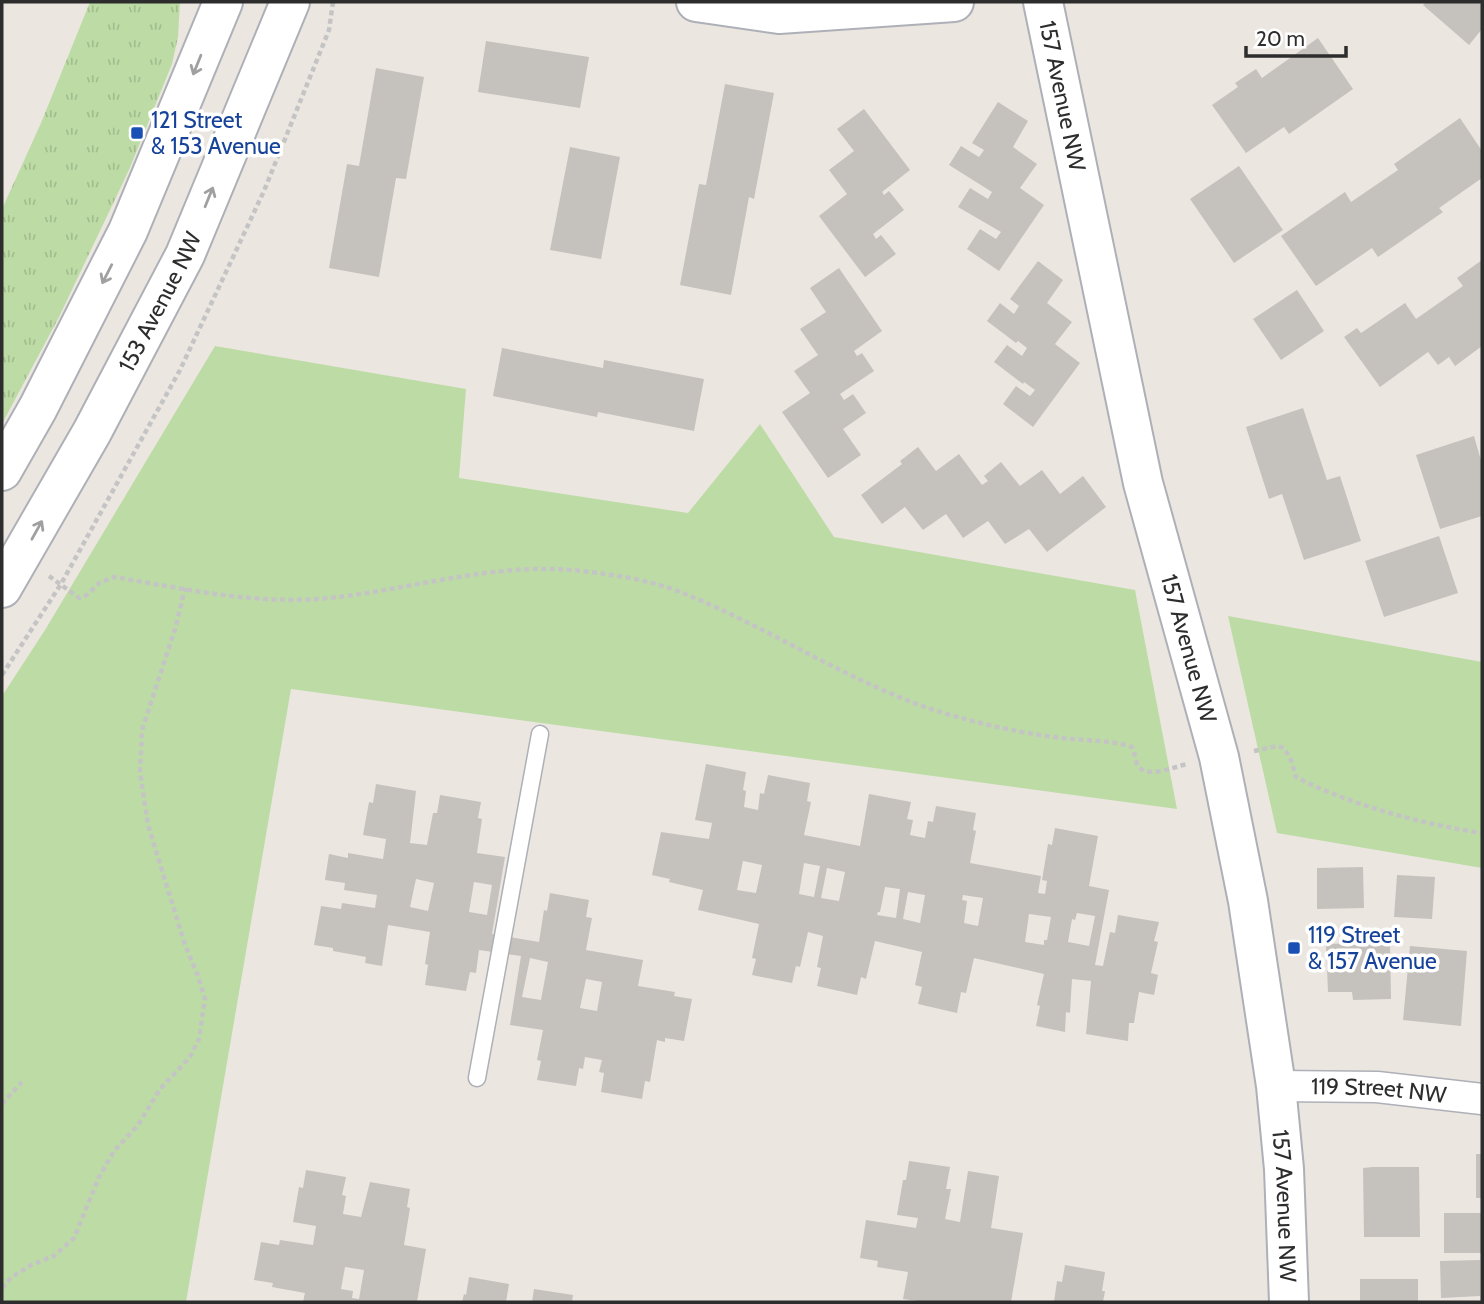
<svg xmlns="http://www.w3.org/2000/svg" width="1484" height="1304" font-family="Cabin,sans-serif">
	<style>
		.grass { fill: url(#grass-tufts) }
		.park { fill: #bddca5 }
		.building { fill: #c5c1bc; fill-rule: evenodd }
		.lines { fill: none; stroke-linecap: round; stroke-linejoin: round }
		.lane-casing { stroke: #adb0b7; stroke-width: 19 }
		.street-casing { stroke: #adb0b7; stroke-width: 33 }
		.secondary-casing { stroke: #adb0b7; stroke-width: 42 }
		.path { stroke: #c4c4c4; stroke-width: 4.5; stroke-dasharray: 5 3.5; stroke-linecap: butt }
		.lane { stroke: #fff; stroke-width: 16 }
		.street { stroke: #fff; stroke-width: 30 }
		.secondary { stroke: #fff; stroke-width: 38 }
		.oneway { stroke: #a0a0a0 }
		.transit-dot { fill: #1a4fb4; stroke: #fff; stroke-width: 2.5 }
		.labels { text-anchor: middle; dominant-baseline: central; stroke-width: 7; stroke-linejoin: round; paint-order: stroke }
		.street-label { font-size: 23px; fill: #2d2d2d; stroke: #fff }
		.transit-label { font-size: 23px; fill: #164399; stroke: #fff; text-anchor: start }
	</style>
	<defs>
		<pattern id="grass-tufts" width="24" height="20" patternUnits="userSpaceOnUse" patternTransform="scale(1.75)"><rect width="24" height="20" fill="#bddca5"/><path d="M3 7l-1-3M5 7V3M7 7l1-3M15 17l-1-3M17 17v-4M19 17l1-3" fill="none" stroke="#a3bd8e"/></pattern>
	</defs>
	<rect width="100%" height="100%" fill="#ece6e1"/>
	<polygon class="grass" points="90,2 180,2 178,37 172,64 129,170 59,317 2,424 2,209 41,123"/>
	<g class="park">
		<polygon points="215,346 466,389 459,478 688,513 760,424 834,537 1135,590 1177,809 291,689 186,1302 2,1302 2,696 45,630"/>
		<polygon points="1228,616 1482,662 1482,868 1277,833"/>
	</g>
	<g class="building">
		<polygon points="1426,2 1482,2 1482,29 1469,45 1423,5"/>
		<polygon points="1318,38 1353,89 1289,134 1284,127 1246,153 1212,105 1238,87 1235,83 1256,69 1262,78"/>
		<polygon points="486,41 589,57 580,108 478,92"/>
		<polygon points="376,68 424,77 406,179 396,178 379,277 329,268 347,164 359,166"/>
		<polygon points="725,84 774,93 754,199 749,197 731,295 680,285 699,184 706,185"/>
		<polygon points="998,102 1028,121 1013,147 1037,164 1020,188 1044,205 999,271 967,249 980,229 996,239 1001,232 958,207 970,188 988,199 992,192 949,165 961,146 979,157 984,150 972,143"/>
		<polygon points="864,109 910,170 882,192 884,195 889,191 904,210 873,234 876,239 881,235 896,254 865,277 819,216 847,194 829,170 854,151 837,129"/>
		<polygon points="1460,118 1482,151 1482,178 1439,208 1443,212 1378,257 1372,248 1316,286 1281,236 1345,192 1351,202 1398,170 1394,164"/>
		<polygon points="570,147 620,157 601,259 550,250"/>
		<polygon points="1239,166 1283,230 1234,263 1190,199"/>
		<polygon points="1482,260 1482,346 1455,366 1449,357 1438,365 1428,352 1380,387 1344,337 1357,328 1361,333 1405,303 1416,319 1463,286 1457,278"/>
		<polygon points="1038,261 1063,280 1047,303 1072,322 1055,344 1080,363 1033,427 1003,404 1016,386 1030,396 1035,390 1024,382 1023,384 994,362 1007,345 1022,356 1027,348 1018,341 1016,343 987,321 1000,303 1014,314 1019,306 1010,299"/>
		<polygon points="839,268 882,331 854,351 857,356 862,353 874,371 840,394 844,400 853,394 866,413 843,429 861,455 828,478 782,412 810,393 794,371 818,355 800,329 826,312 810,288"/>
		<polygon points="1297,290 1324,331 1281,360 1253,319"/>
		<polygon points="502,348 603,368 604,360 704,379 694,431 598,412 597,417 493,396"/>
		<polygon points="1303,408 1327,480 1340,476 1361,541 1304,560 1282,494 1269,499 1246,427"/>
		<polygon points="1474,436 1482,464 1482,516 1440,529 1416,455"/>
		<polygon points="918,447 936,471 959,454 982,485 988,481 984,476 1001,462 1020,486 1042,470 1060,494 1083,476 1106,507 1047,552 1029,529 1005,544 988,521 963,538 946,514 923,530 905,507 882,524 861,495 902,464 900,461"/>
		<polygon points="1439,536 1458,593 1384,617 1365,561"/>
		<path d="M706 764 746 772 743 790 746 791 744 807 758 810 760 793 764 794 768 775 810 783 807 801 811 802 804 835 860 846 869 794 911 802 907 819 913 820 910 835 925 838 928 821 933 822 936 806 976 813 973 830 976 831 970 863 1041 876 1038 893 1045 894 1047 881 1042 880 1048 844 1052 845 1055 828 1098 836 1089 886 1109 890 1095 965 1103 966 1110 932 1115 933 1118 915 1159 922 1154 941 1158 942 1151 973 1158 975 1154 995 1139 992 1134 1023H1129L1128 1041 1086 1034 1091 981 1072 979 1070 1013 1066 1012 1065 1032 1036 1026 1040 1006 1037 1005 1044 974 974 958 966 993 961 992 957 1013 918 1004 922 987 915 985 922 952 875 941 866 979 861 977 857 995 817 986 821 968 817 967 823 936 808 932 800 967 796 966 792 983 752 975 756 959 752 958 759 924 698 910 703 890 669 882 670 879 652 875 661 832 709 839 712 823 695 820ZM743 861 762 865 756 893 737 890ZM804 863 820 866 814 897 799 894ZM827 868 845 872 839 901 821 898ZM885 887 900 889 896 918 877 915 878 912H880ZM908 892 925 895 920 923 903 919ZM963 895 983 898 978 926 964 923 967 901 962 900ZM1077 913 1095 916 1089 946 1068 942 1072 919 1075 920ZM1029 914 1051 917 1047 940H1044V945L1025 942Z"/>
		<path d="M376 784 416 791 410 843 427 845 433 813H437L440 795 481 802 478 818 482 819 477 853 505 857 492 934 539 942 544 910 547 911 550 893 589 900 586 917 592 918 586 950 643 960 638 986 675 992 674 996 692 999 684 1041 665 1038V1042L657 1040 650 1082 645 1081 642 1099 601 1092 604 1073 599 1072 602 1060 585 1057 583 1069 579 1068 576 1086 537 1080 541 1061 537 1060 543 1030 510 1025 521 956 479 950 476 973 470 972 466 991 425 985 428 965 425 964 430 932 388 925 382 966 365 963 366 957 333 951V948L314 945 321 906 341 909 342 903 375 908 377 895 344 890 345 883 325 880 329 854 348 858V853L383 859 386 839 363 835 369 802 373 803ZM416 879 434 883 428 911 410 907ZM474 882 492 885 487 915 469 912ZM530 958 548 962 541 1000 522 997ZM586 979 602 982 597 1011 580 1008Z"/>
		<polygon points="1363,867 1364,908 1317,909 1317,868"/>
		<polygon points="1397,875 1435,877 1432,919 1394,917"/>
		<polygon points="1390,942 1391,999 1353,1000 1352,992 1328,992 1326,944"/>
		<polygon points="1410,946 1467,951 1461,1026 1403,1020"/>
		<rect x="1476" y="1154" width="6" height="44"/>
		<polygon points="909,1161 950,1167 946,1189 951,1189 945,1219 960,1222 968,1171 999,1176 991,1228 1023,1233 1011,1302 925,1302 903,1299 908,1272 877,1267 878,1261 860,1258 866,1220 916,1228 918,1218 897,1215 903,1180 906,1180"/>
		<polygon points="1373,1167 1419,1167 1420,1237 1364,1237 1363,1168"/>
		<path d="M306 1170 346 1177 342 1195 346 1196 343 1214 361 1217 370 1182 410 1189 407 1207 410 1208 404 1245 426 1249 417 1302H303L305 1293 272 1287 273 1283 254 1280 261 1242 279 1245 280 1240 313 1245 316 1226 293 1222 299 1187 303 1188ZM345 1267 364 1270 359 1299 352 1298 353 1291 341 1289Z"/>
		<rect x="1444" y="1213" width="38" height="40"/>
		<polygon points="1480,1260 1480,1296 1441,1298 1440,1261"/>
		<polygon points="1065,1265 1105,1272 1102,1291 1105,1291 1103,1302 1054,1302 1057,1281 1062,1282"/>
		<polygon points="469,1277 509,1284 506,1302 462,1302 464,1294 466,1295"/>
		<rect x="1360" y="1279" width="58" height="23"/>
		<polygon points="534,1289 573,1295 572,1302 532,1302"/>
	</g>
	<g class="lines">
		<defs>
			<polyline id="lane" points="477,1078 540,734"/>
			<g id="street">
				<path id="s1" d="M1276 1086 1377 1087 1482 1099"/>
			</g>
			<g id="secondary">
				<polyline points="696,2 779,14 954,2"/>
				<path id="s2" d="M1043 2 1143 483 1219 757 1248 901 1276 1086 1284 1169 1289 1302"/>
				<polyline points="2,471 38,408 128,231 223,2"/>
				<path id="s3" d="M2 588 92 432 185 255 290 2"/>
			</g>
		</defs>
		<use href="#lane" class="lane-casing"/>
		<use href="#street" class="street-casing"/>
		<use href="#secondary" class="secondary-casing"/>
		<g class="path">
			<path d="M49 576 79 598 87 595 99 583 114 577C181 588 251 604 319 599 403 592 486 563 571 570 606 573 653 580 685 594 767 627 841 677 925 707 967 721 1010 731 1053 737 1079 741 1108 739 1132 747 1135 753 1135 758 1137 764 1144 780 1174 767 1187 764"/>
			<polyline points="2,675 61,584 180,370 264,191 329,30 333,2"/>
			<path d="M1254 751 1277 746 1284 748 1291 760 1296 777C1347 804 1425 825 1482 833"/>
			<polyline points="2,1104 22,1082"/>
			<polyline points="2,1288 12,1277 31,1265 54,1256 74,1238 99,1177 114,1151 138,1125 160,1089 190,1057 199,1039 205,999 198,976 185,945 148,825 140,772 142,730 176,626 185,588"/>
		</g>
		<use href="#lane" class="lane"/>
		<use href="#street" class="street"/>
		<use href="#secondary" class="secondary"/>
	</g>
	<defs><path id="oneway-shaft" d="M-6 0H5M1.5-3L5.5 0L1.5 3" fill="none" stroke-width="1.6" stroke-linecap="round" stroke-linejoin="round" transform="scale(1.75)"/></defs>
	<g class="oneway">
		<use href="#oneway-shaft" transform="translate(197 65) rotate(112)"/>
		<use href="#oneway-shaft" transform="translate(209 197) rotate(-68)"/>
		<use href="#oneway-shaft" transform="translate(107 274) rotate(117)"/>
		<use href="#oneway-shaft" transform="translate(37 530) rotate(-61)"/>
	</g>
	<g class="transit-dot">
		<rect x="130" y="126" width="14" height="14" rx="3.5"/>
		<rect x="1287" y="941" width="14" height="14" rx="3.5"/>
	</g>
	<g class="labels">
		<g class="street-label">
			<text stroke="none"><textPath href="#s2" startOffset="96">157 Avenue NW</textPath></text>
			<text stroke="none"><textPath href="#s3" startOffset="327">153 Avenue NW</textPath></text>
			<text stroke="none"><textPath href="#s2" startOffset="663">157 Avenue NW</textPath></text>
			<text stroke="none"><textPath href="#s1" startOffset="103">119 Street NW</textPath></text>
			<text stroke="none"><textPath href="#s2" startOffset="1230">157 Avenue NW</textPath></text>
		</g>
		<g class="transit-label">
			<text x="151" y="120">121 Street<tspan x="151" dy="26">&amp; 153 Avenue</tspan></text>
			<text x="1308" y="935">119 Street<tspan x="1308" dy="26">&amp; 157 Avenue</tspan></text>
		</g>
	</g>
	<rect width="1484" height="1304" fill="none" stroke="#2d2d2d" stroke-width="7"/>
	<path d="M1246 46v10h100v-10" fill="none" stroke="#2d2d2d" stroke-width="3.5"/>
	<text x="1256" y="46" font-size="21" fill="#2d2d2d" stroke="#ffffff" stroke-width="5" paint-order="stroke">20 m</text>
</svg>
